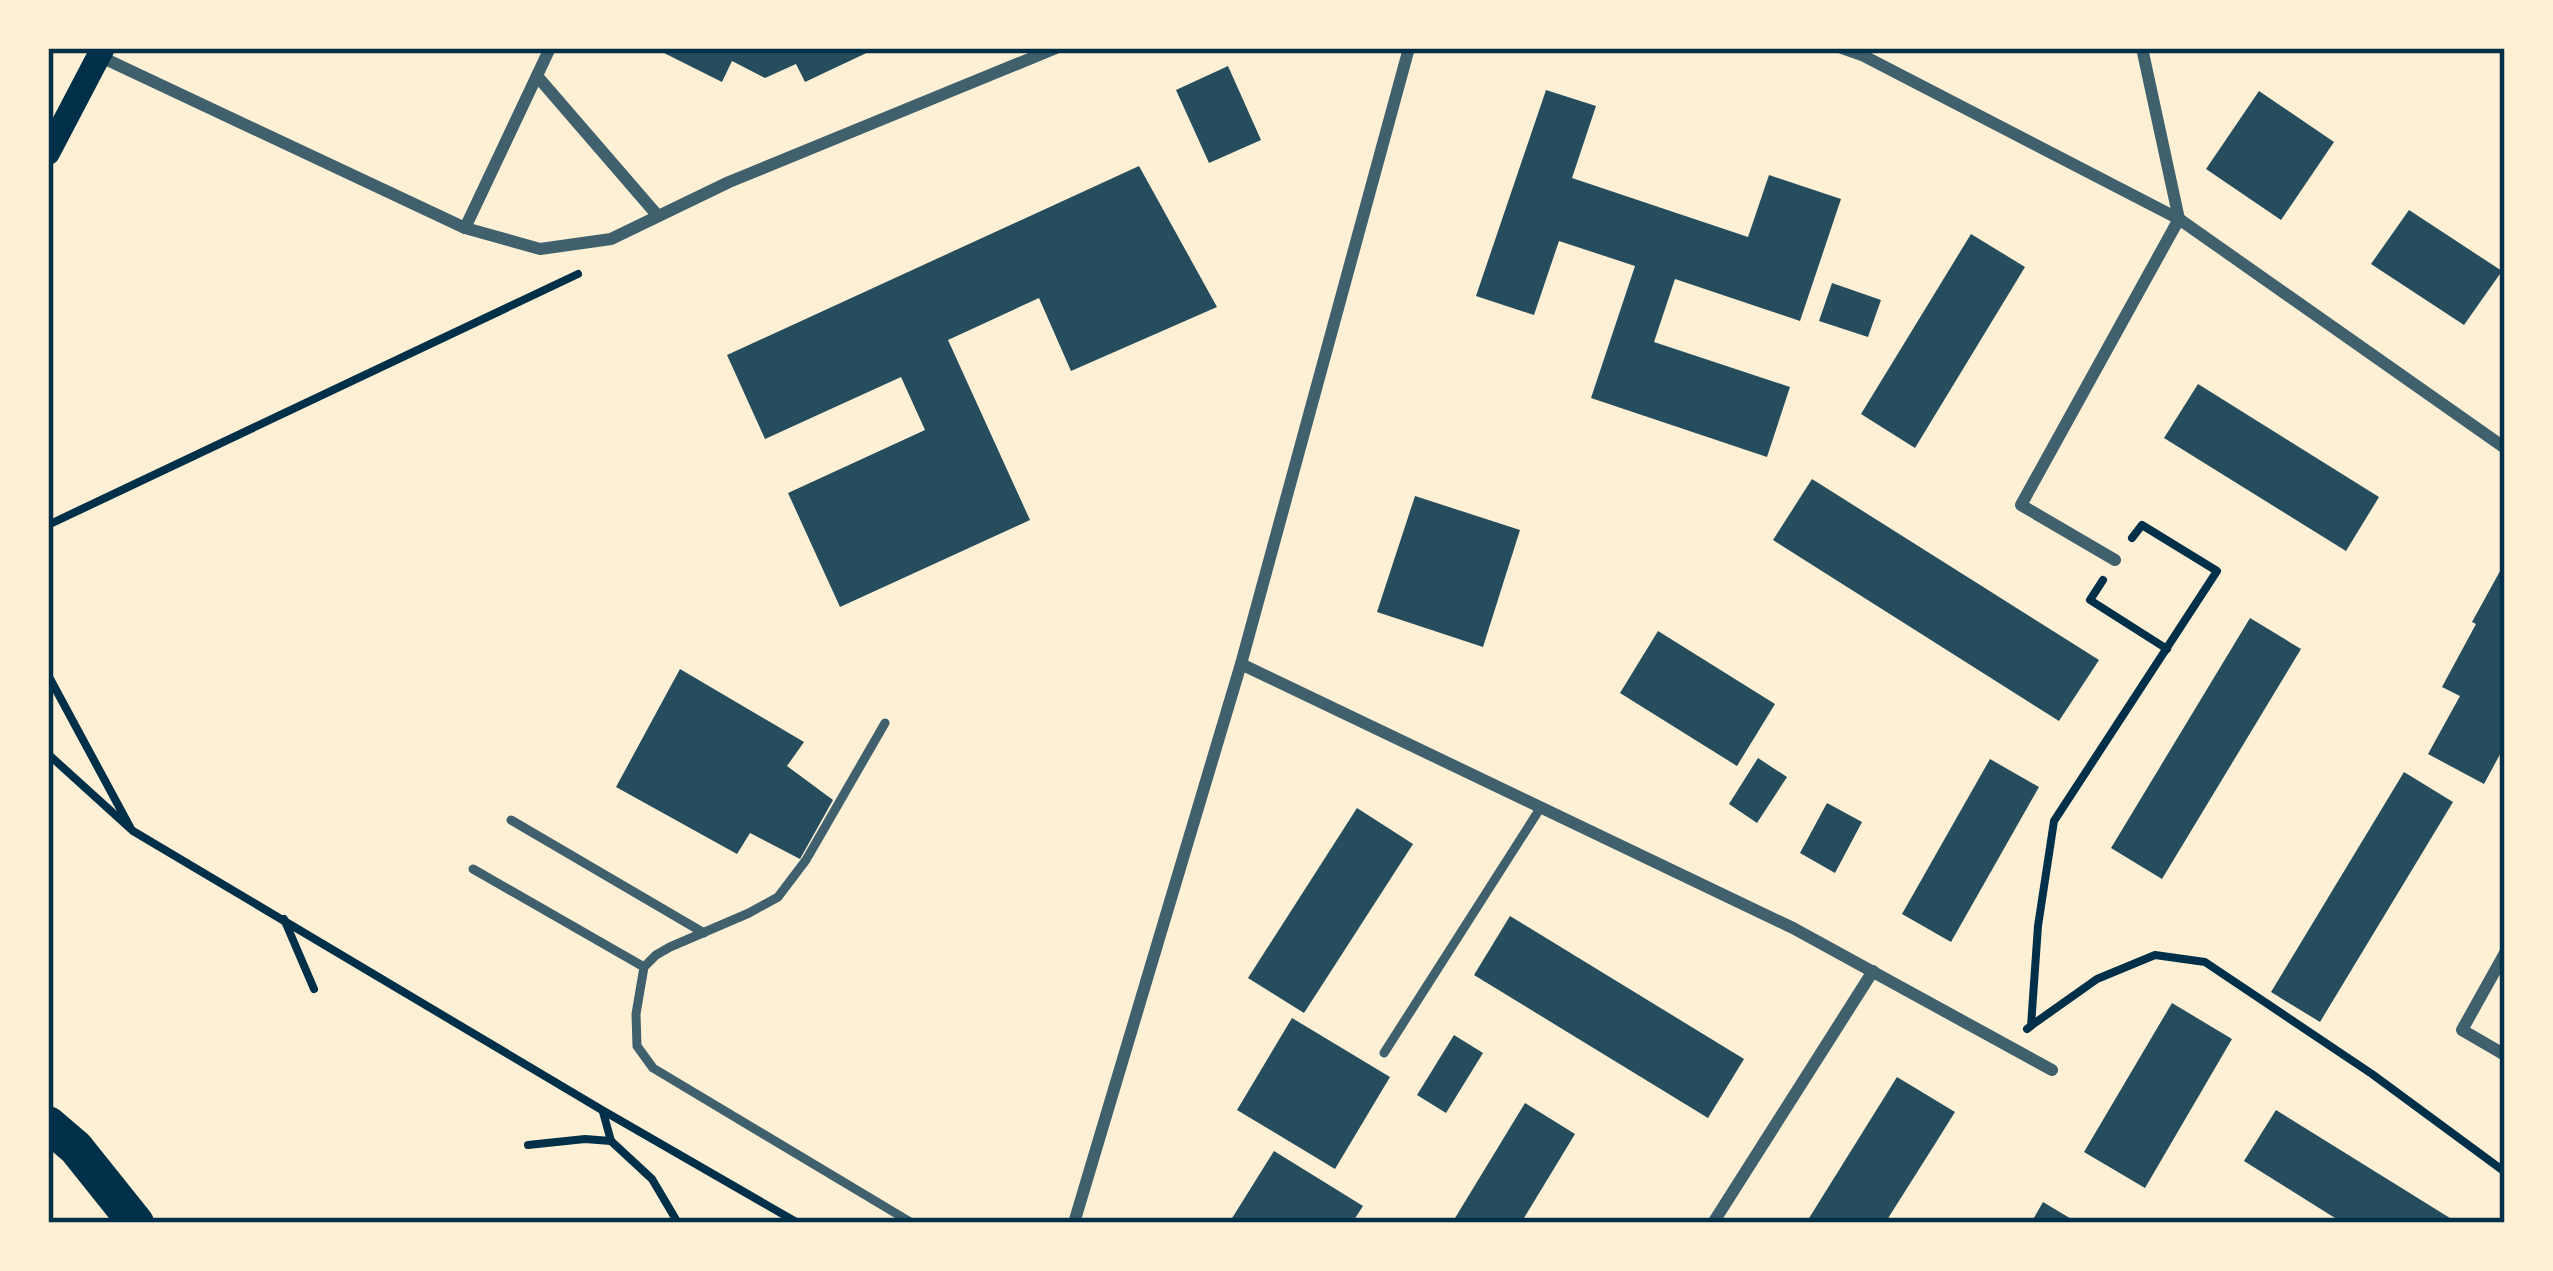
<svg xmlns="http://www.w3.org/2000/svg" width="2553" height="1271" font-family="'Nunito Sans',sans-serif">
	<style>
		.building { fill: #264d5e }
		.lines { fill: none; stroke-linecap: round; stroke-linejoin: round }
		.path { stroke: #003049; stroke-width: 8 }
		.service { stroke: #3f606c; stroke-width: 9 }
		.minor { stroke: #3f606c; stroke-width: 12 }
		.secondary { stroke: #003049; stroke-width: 24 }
		.motorway { stroke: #003049; stroke-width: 36 }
		.neatline { fill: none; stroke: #003049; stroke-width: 4.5 }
	</style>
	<rect width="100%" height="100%" fill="#fdf0d5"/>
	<g class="building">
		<polygon points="654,48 877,48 805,82 796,64 765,78 732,61 722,82"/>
		<polygon points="1228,66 1261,140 1209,163 1176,90"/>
		<polygon points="1546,90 1596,106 1572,178 1748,237 1769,175 1841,199 1800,321 1675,279 1654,342 1790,387 1767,457 1591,398 1635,266 1559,241 1534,315 1476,296"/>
		<polygon points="2259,91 2334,142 2281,220 2206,169"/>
		<polygon points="1139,166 1217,307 1071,371 1039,298 948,340 1030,520 840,607 788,493 925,430 901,377 765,439 727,355"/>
		<polygon points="2409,210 2502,271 2464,325 2371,264"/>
		<polygon points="1971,234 2025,267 1915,448 1861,414"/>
		<polygon points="1832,283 1881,300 1868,337 1819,321"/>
		<polygon points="2198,384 2379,497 2346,551 2164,438"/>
		<polygon points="1812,479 2099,660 2059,721 1773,540"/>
		<polygon points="1415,496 1520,530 1483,647 1377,612"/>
		<polygon points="2505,562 2505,713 2502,719 2505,721 2505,745 2484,784 2428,754 2460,696 2442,687 2476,624 2472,622"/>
		<polygon points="2250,618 2301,649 2162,879 2111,848"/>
		<polygon points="1658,631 1775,704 1737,766 1620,693"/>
		<polygon points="680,669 804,742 787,766 833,800 800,859 750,833 737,854 616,787"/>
		<polygon points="1758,758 1787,777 1757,823 1729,804"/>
		<polygon points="1990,759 2039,787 1951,942 1902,914"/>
		<polygon points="2404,772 2453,802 2320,1022 2271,992"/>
		<polygon points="1827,803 1862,822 1835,873 1800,853"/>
		<polygon points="1357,808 1413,844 1304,1013 1248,978"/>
		<polygon points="1510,916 1744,1059 1708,1118 1474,975"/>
		<polygon points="2172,1003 2232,1039 2145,1188 2084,1152"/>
		<polygon points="1292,1018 1390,1077 1335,1169 1237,1110"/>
		<polygon points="1454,1035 1483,1053 1446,1113 1417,1095"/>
		<polygon points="1897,1077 1955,1112 1935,1144 1885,1223 1806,1223"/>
		<polygon points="1525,1103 1575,1134 1521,1223 1452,1223"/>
		<polygon points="2276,1110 2458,1223 2343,1223 2244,1161"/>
		<polygon points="1274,1151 1363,1206 1352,1223 1229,1223"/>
		<polygon points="2043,1202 2078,1223 2031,1223"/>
	</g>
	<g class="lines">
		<g class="path">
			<polyline points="48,525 578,274"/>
			<polyline points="2103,580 2090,600 2167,649"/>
			<polyline points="48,675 130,827"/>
			<polyline points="48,754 133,831 602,1110 798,1223"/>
			<polyline points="284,919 314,989"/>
			<polyline points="2032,1025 2097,979 2155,955 2205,962 2372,1074 2505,1172"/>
			<polyline points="2027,1029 2031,1026 2038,926 2054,821 2217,571 2142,525 2132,538"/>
			<polyline points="603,1112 611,1141 652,1179 678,1223"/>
			<polyline points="528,1145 585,1139 611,1141"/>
		</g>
		<g class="service">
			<polyline points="885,723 806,860 778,897 749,913 670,947 656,955 644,967 636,1014 637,1046 653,1068 912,1223"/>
			<polyline points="511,820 704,933"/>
			<polyline points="473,869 644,967"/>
			<polyline points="1384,1053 1541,807"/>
		</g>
		<g class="minor">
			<polyline points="1842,48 1862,55 2179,219 2505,448"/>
			<polyline points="99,56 465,228 540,249 611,239 729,182 1056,48"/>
			<polyline points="537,76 658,216"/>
			<polyline points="465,228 550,48"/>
			<polyline points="2115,560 2021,505 2179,219 2142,48"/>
			<polyline points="1241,664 1793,928 2052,1070"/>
			<polyline points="2505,953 2462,1030 2505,1055"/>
			<polyline points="1074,1223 1241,664 1409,48"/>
			<polyline points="1713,1223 1873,971"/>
		</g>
		<polyline class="secondary" points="48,153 103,48"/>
		<polyline class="motorway" points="48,1124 76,1148 136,1223"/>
	</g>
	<rect width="2553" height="1271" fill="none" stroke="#fdf0d5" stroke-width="102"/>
	<rect x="51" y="51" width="2451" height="1169" class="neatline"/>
</svg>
